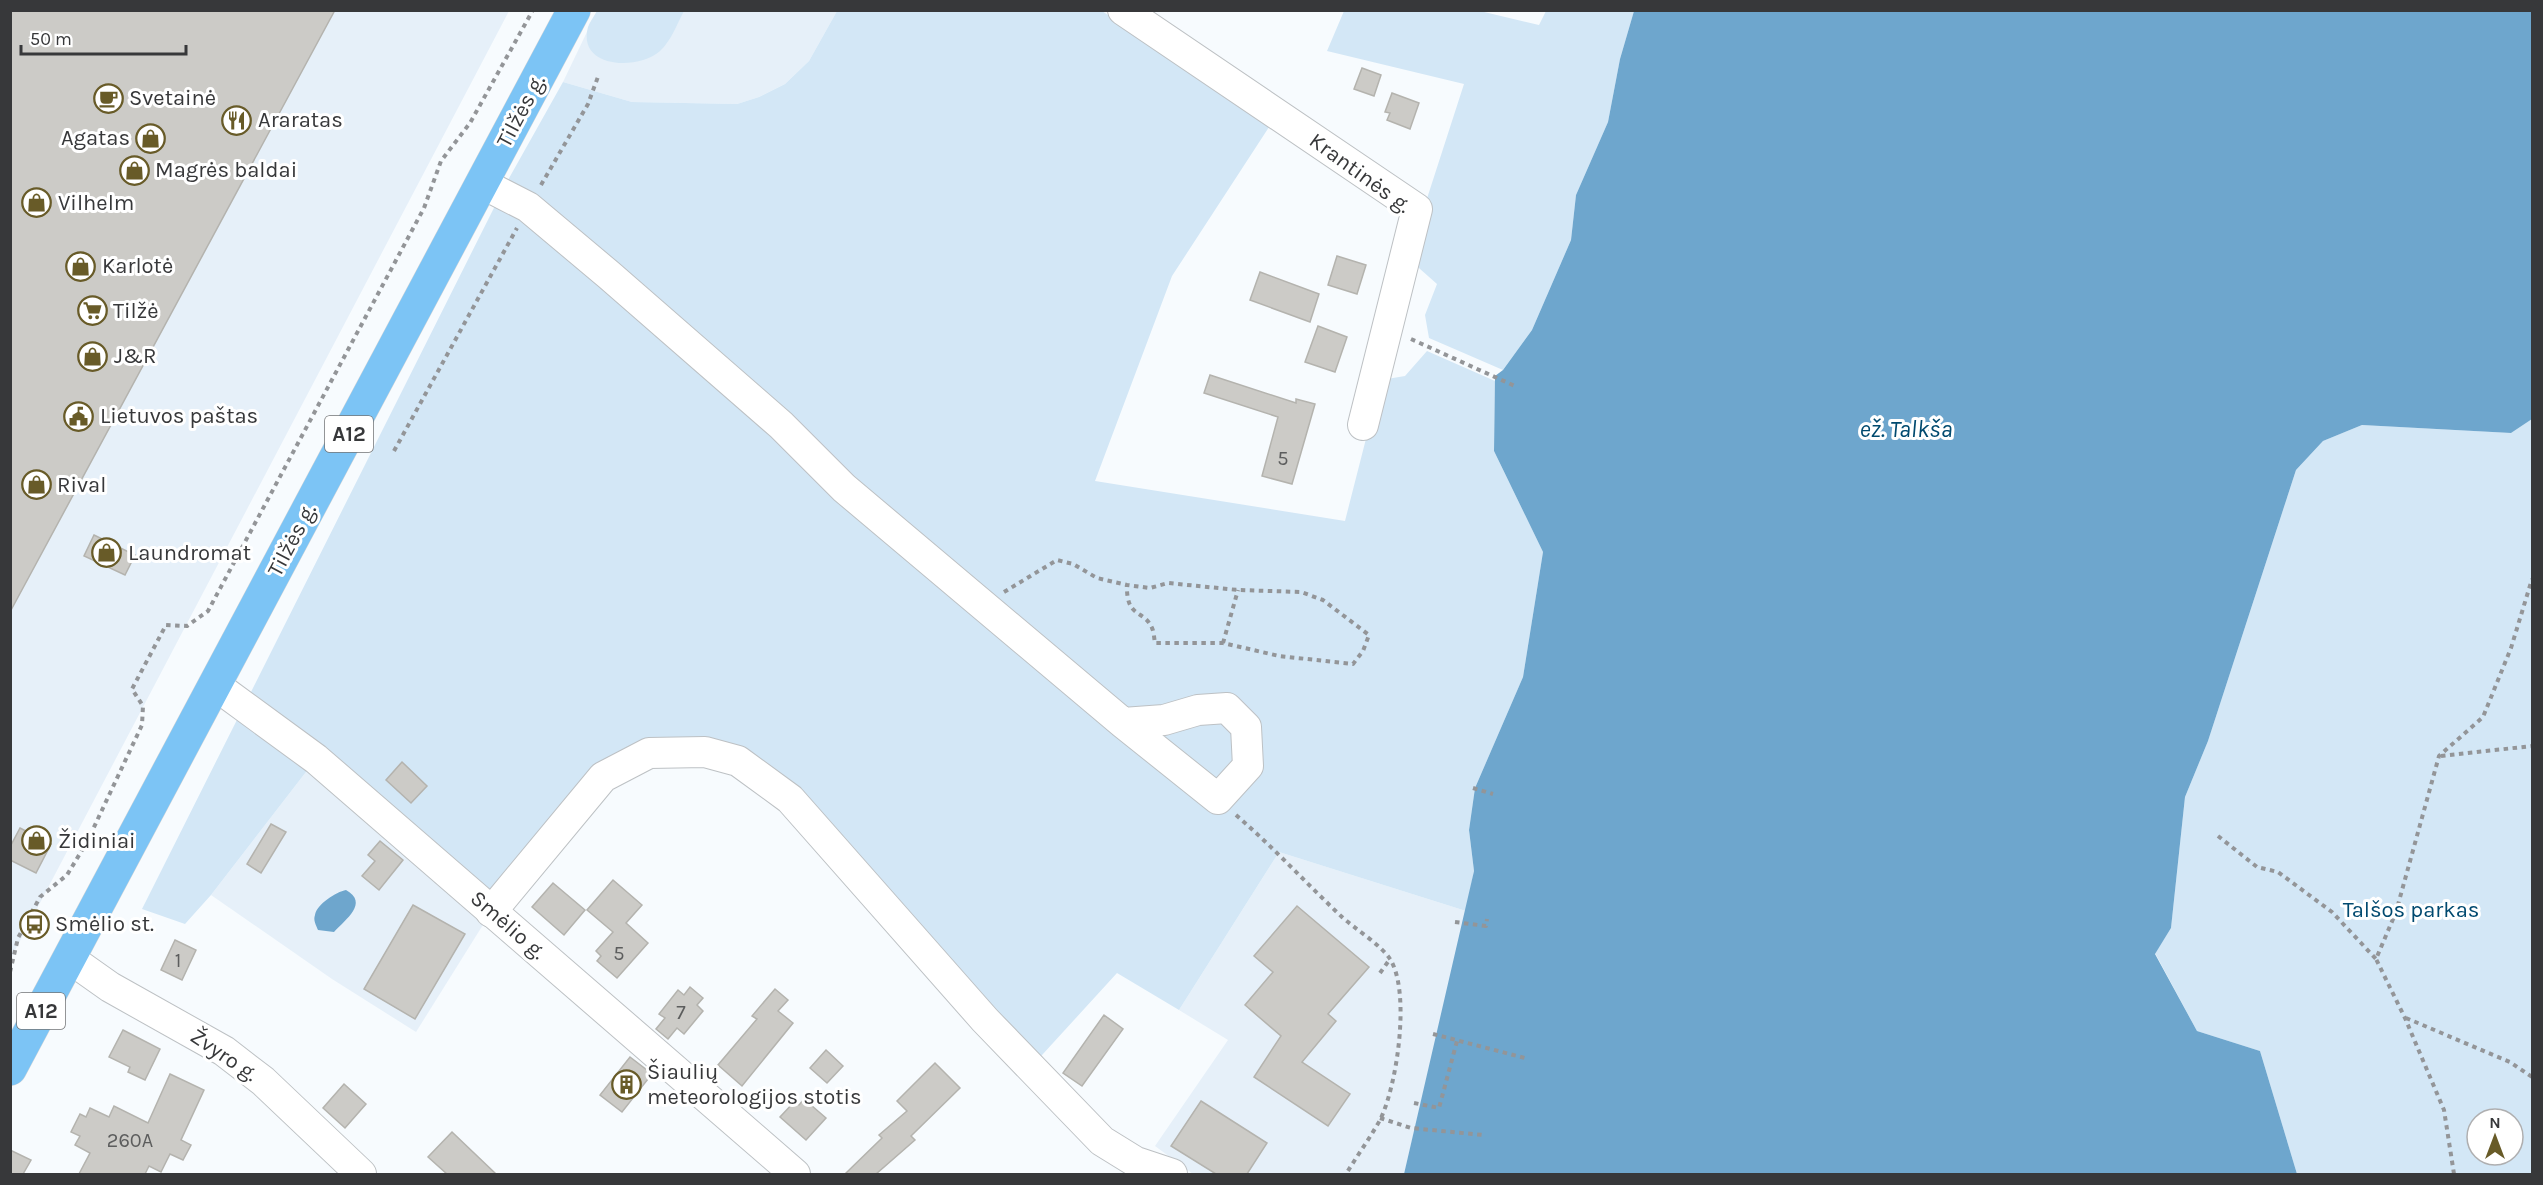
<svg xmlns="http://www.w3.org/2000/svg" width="2543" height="1185" font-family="Karla,sans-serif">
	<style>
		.built { fill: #e6f0f9 }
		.green { fill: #d3e7f6; fill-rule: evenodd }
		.water { fill: #6ea6cd }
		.building { fill: #cccbc7; stroke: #b4b3ae; stroke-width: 1.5 }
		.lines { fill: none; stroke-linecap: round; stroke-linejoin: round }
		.minor-casing { stroke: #bdc1c4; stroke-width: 32 }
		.highway-casing { stroke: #d7d7d8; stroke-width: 34 }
		.path { stroke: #939598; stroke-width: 4; stroke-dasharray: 4.5 4.5; stroke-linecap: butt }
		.minor { stroke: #fff; stroke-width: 30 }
		.highway { stroke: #7cc4f5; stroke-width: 33 }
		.labels { text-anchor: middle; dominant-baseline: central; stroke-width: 6; stroke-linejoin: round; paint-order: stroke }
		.number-label { font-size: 20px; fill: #5c5d5d }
		.shield { fill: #fff; stroke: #737475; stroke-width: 1.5 }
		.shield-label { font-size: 21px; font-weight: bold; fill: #37383a }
		.poi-label { font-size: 22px; fill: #37383a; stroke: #fff; text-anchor: start }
		.street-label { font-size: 22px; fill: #37383a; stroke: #fff }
		.park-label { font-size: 22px; fill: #00496f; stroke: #fff }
		.water-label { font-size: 24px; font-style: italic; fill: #004a6f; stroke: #fff }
	</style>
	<rect width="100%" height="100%" fill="#f7fbfe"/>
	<g class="built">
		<polygon points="11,11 509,11 11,958"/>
		<polygon points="597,11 837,11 809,61 785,84 759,97 737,104 632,102 563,82"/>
		<polygon points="316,759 491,912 416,1032 332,979 211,895"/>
		<polygon points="1279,852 1466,911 1404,1174 1193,1174 1155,1146 1228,1040 1179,1010"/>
	</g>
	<g class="green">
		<path d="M597 11V10L684 11C677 24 671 41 660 51 637 71 577 68 588 27 590 22 594 16 597 11Z"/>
		<polygon points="837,11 1102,11 1271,124 1172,276 1095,481 1345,521 1381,380 1405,376 1427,351 1495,381 1494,451 1543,552 1523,677 1475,788 1469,830 1474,871 1466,911 1279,852 1179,1010 1117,973 1032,1066 790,799 705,752 603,777 491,912 316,759 211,895 185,924 142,909 508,180 563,82 632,102 737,104 759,97 785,84 809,61"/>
		<polygon points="1344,11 1480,11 1539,25 1546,11 1634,11 1620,59 1608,122 1576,195 1571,240 1532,330 1503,370 1429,338 1425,315 1437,284 1411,261 1421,217 1464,84 1327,51"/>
		<path d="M2532 419V1174H2297L2260 1051 2197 1031 2155 953 2171 928 2185 797 2208 741 2296 470 2323 441 2362 425 2511 433ZM2477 1119H2513V1155H2477Z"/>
	</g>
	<g class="water">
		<polygon points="1634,11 2532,11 2532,419 2511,433 2362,425 2323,441 2296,470 2208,741 2185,797 2171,928 2155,954 2197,1031 2260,1051 2297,1174 1404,1174 1474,871 1469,830 1475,788 1523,677 1543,552 1494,451 1495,376 1503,370 1532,330 1571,240 1576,195 1608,122 1620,59"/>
		<path d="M346 890C369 903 346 919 334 932L318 930C316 925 313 920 315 915 317 904 336 892 346 890Z"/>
	</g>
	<g class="building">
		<polygon points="10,10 335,10 10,612"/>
		<polygon points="1362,68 1381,75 1374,96 1354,89"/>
		<polygon points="1392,93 1419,103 1410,129 1387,120 1390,113 1385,112"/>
		<polygon points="1337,256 1366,265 1357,294 1328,285"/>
		<polygon points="1260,272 1319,294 1310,322 1250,300"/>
		<polygon points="1318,326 1347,337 1335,372 1305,362"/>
		<polygon points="1210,375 1296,403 1296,399 1315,404 1292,484 1262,476 1278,417 1204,393"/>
		<polygon points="94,535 135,555 125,575 84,556"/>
		<polygon points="402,762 427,786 411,803 386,780"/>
		<polygon points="271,824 286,832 261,873 247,864"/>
		<polygon points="20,828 51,844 36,873 10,860 10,847"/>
		<polygon points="380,841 403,860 379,890 362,876 375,861 368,855"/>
		<polygon points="613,880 642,905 626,923 648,943 617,978 597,961 601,956 596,951 613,932 587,910"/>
		<polygon points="553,883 585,910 564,935 532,907"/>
		<polygon points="413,905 465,934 415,1019 364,989"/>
		<polygon points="1297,906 1369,967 1328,1014 1336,1021 1302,1062 1350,1094 1328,1126 1254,1077 1281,1036 1245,1005 1273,972 1254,956"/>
		<polygon points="175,940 196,950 182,980 161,970"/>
		<polygon points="690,987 703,998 697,1005 703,1011 684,1034 677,1028 668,1039 656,1029 665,1018 659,1014 678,990 684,995"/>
		<polygon points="775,989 788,1000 778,1011 793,1023 742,1086 718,1065 757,1019 752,1016"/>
		<polygon points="1104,1015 1123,1029 1082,1086 1063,1073"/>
		<polygon points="123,1030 160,1049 145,1080 128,1072 130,1067 109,1057"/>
		<polygon points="826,1050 843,1066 827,1083 810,1068"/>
		<polygon points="630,1057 652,1074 622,1112 600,1095"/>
		<polygon points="935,1063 960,1088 911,1136 915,1140 876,1174 845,1174 882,1138 879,1135 907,1111 897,1101"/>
		<polygon points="170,1074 204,1090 181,1140 191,1145 183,1160 170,1154 161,1172 149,1166 145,1174 79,1174 90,1153 75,1145 80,1136 71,1132 80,1114 86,1117 90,1108 109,1117 114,1106 148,1123"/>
		<polygon points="344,1084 366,1104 345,1128 323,1108"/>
		<polygon points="804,1099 826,1118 806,1140 780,1117 795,1101 799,1105"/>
		<polygon points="1201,1101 1267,1143 1247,1174 1216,1174 1171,1146"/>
		<polygon points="452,1132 496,1174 447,1174 428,1157"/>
		<polygon points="10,1150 31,1160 23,1174 10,1174"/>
	</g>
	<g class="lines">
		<defs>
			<g id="minor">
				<polyline points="1123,10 1417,209 1363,425"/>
				<polyline points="483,184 528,207 609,275 781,425 844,488 1123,723 1218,799 1248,766 1246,727 1227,708 1198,710 1164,720 1123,723"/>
				<polyline points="215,685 316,759 795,1174"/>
				<polyline points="491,912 603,777 649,753 705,752 738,761 790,799 985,1020 1102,1141 1136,1162 1172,1174"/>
				<polyline points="69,958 110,987 224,1051 263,1081 361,1174"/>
			</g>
			<polyline id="highway" points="10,1069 574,10"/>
		</defs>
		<use href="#minor" class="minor-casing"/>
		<use href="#highway" class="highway-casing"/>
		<g class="path">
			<polyline points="541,185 588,104 599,74"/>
			<polyline points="1411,339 1517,387"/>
			<polyline points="394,451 517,228"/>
			<path d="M1004 592 1057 560 1073 564 1097 578 1127 585 1150 588 1168 583 1238 590 1301 592 1323 600 1369 635 1363 651 1353 664 1279 656 1223 643H1155C1154 638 1154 632 1152 628 1144 609 1126 619 1127 585"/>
			<polyline points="1223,643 1238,590"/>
			<polyline points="2441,756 2532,746"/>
			<polyline points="1473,788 1493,794"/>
			<path d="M1236 815C1273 847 1306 883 1342 917 1354 928 1381 945 1390 959 1411 992 1397 1086 1380 1120 1370 1138 1357 1156 1346 1174"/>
			<polyline points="2218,836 2257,867 2278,872 2332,912 2376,959"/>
			<polyline points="1455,922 1486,926 1487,919"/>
			<polyline points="10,972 18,938 40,897 67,875 87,842 142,725 143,706 132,689 166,625 187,626 208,611 424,208 441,161 470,123 533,10"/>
			<polyline points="1380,973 1390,959"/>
			<polyline points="2406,1018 2510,1062 2532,1077"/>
			<polyline points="1433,1034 1525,1058"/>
			<polyline points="1414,1103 1439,1108 1457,1041"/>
			<polyline points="1380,1118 1411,1128 1483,1135"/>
			<polyline points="2454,1174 2444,1110 2405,1018 2376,959 2396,912 2439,756 2483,717 2511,648 2532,579"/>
		</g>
		<use href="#minor" class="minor"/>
		<use href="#highway" class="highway"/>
	</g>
	<defs>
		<symbol id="cafe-ring" viewBox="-11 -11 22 22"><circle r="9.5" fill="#fff" stroke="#685b28" stroke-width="1.5"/><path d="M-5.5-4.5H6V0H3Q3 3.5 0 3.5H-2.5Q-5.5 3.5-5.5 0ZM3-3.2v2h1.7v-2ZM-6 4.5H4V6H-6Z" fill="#685b28"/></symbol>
		<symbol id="restaurant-ring" viewBox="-11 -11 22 22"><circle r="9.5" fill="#fff" stroke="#685b28" stroke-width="1.5"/><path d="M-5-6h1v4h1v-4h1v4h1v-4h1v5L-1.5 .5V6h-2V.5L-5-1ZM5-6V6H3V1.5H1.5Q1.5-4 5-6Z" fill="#685b28"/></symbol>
		<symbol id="shop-ring" viewBox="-11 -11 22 22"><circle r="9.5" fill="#fff" stroke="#685b28" stroke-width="1.5"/><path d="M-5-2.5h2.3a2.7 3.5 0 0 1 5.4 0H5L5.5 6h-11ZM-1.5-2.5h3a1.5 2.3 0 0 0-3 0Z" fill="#685b28"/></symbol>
		<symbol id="supermarket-ring" viewBox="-11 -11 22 22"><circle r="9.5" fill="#fff" stroke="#685b28" stroke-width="1.5"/><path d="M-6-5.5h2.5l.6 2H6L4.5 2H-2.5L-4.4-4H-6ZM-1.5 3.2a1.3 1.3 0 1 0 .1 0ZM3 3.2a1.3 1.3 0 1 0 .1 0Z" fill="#685b28"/></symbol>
		<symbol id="civic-ring" viewBox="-11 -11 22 22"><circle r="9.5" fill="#fff" stroke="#685b28" stroke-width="1.5"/><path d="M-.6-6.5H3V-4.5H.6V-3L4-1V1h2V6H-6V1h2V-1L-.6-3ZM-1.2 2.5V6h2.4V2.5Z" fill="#685b28"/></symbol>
		<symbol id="bus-ring" viewBox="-11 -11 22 22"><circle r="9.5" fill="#fff" stroke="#685b28" stroke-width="1.5"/><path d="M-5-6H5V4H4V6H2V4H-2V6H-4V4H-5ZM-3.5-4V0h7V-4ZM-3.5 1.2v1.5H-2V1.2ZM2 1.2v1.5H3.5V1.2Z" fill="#685b28"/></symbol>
		<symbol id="building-ring" viewBox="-11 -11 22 22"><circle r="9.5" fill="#fff" stroke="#685b28" stroke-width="1.5"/><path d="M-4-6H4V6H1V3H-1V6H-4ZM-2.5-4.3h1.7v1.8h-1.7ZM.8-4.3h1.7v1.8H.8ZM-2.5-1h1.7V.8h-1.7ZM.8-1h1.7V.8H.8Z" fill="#685b28"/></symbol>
	</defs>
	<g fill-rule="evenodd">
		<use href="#cafe-ring" x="92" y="82" width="33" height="33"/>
		<use href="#restaurant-ring" x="220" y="104" width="33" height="33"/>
		<use href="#shop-ring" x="134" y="122" width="33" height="33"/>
		<use href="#shop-ring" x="118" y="154" width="33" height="33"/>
		<use href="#shop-ring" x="20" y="186" width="33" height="33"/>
		<use href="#shop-ring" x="64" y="250" width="33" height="33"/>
		<use href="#supermarket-ring" x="76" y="294" width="33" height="33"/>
		<use href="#shop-ring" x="76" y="340" width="33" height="33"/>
		<use href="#civic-ring" x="62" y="400" width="33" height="33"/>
		<use href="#shop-ring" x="20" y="468" width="33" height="33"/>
		<use href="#shop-ring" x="90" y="536" width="33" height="33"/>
		<use href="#shop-ring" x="20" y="824" width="33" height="33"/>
		<use href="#bus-ring" x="18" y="908" width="33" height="33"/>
		<use href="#building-ring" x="610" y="1068" width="33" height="33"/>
	</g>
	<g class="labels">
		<g class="number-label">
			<text x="1283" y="458">5</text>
			<text x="619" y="953">5</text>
			<text x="178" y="960">1</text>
			<text x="681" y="1012">7</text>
			<text x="130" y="1140">260A</text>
		</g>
		<g class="shield">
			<rect x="325" y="416" width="48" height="36" rx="4.5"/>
			<rect x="17" y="993" width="48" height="36" rx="4.5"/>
		</g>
		<g class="shield-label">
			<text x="349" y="434">A12</text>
			<text x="41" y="1011">A12</text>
		</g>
		<g class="poi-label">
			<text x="129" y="98">Svetainė</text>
			<text x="258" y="120">Araratas</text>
			<text x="130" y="138" text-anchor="end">Agatas</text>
			<text x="155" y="170">Magrės baldai</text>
			<text x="58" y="203">Vilhelm</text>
			<text x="102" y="266">Karlotė</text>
			<text x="113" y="311">Tilžė</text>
			<text x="114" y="356">J&amp;R</text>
			<text x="100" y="416">Lietuvos paštas</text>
			<text x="57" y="485">Rival</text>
			<text x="128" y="553">Laundromat</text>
			<text x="58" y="841">Židiniai</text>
			<text x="55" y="924">Smėlio st.</text>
			<text x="647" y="1072">Šiaulių<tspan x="647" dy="25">meteorologijos stotis</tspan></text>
		</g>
		<g class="street-label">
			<text transform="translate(521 111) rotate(-62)">Tilžės g.</text>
			<text transform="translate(1360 173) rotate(36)">Krantinės g.</text>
			<text transform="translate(292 540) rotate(-62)">Tilžės g.</text>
			<text transform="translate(508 925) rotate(41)">Smėlio g.</text>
			<text transform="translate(224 1055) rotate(34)">Žvyro g.</text>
		</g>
		<g class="park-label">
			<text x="2411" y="910">Talšos parkas</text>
		</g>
		<g class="water-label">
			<text x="1906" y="429">ež. Talkša</text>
		</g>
	</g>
	<rect width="2543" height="1185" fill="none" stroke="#37383a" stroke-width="24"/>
	<g transform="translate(2495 1137)"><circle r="28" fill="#ffffff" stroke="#afafb0" stroke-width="1.5"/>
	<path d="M0-4.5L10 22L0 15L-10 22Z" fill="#685b28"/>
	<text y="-9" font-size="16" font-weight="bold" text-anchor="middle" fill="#37383a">N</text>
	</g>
	<path d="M21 45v9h165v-9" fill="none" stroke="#37383a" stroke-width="3"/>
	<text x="30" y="45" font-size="18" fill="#37383a" stroke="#ffffff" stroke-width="4.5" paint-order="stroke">50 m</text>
</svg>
